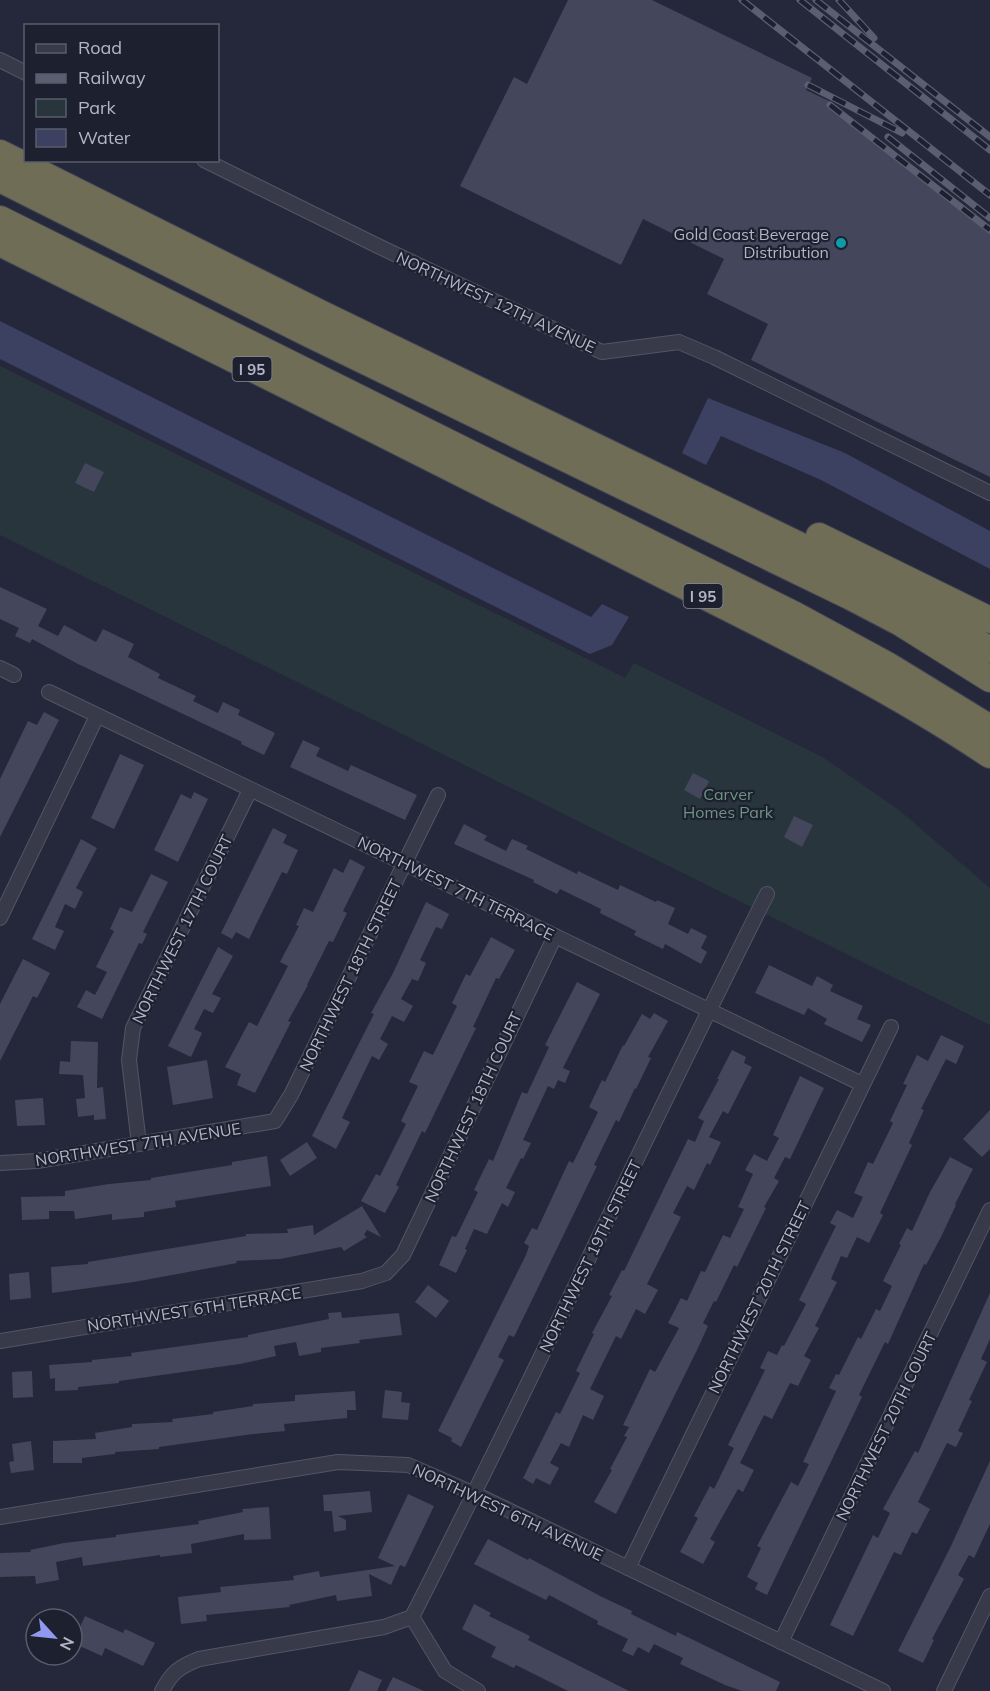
<svg xmlns="http://www.w3.org/2000/svg" width="990" height="1691" font-family="Mulish,sans-serif">
	<style>
		.green { fill: #28353c }
		.water { fill: #3c4061 }
		.building { fill: #44465b }
		.lines { fill: none; stroke-linecap: round; stroke-linejoin: round }
		.minor-casing { stroke: #535565; stroke-width: 16 }
		.motorway-casing { stroke: #434555; stroke-width: 28 }
		.minor { stroke: #383a4a; stroke-width: 14 }
		.motorway { stroke: #6f6d56; stroke-width: 26 }
		.rail-casing { stroke: #5b5d71; stroke-width: 7 }
		.rail { stroke: #1d202f; stroke-width: 4.5; stroke-dasharray: 14; stroke-linecap: butt }
		.culture-dot { fill: #0f9aa8; stroke: #1d202f; stroke-width: 2 }
		.labels { text-anchor: middle; dominant-baseline: central; stroke-width: 4.5; stroke-linejoin: round; paint-order: stroke }
		.shield { fill: #1d202f; stroke: #878899; stroke-width: 1.5 }
		.shield-label { font-size: 15px; font-weight: bold; fill: #b4b5c6 }
		.poi-label { font-size: 16px; fill: #b4b5c6; stroke: #1d202f; text-anchor: end }
		.street-label { font-size: 16px; fill: #b4b5c6; stroke: #1d202f }
		.park-label { font-size: 16px; fill: #6d9582; stroke: #1d202f }
	</style>
	<rect width="100%" height="100%" fill="#25283a"/>
	<polygon class="green" points="0,366 625,678 634,663 824,758 899,810 990,888 990,1025 0,535"/>
	<g class="water">
		<polygon points="0,321 591,617 602,604 629,617 612,645 590,654 0,359"/>
		<polygon points="708,398 845,453 990,531 990,569 821,480 721,436 706,465 682,453"/>
	</g>
	<g class="building">
		<polygon points="568,0 652,0 812,78 806,90 829,101 990,227 990,477 751,360 768,324 707,294 724,259 643,219 621,265 460,186 514,77 527,84"/>
		<polygon points="85,463 104,472 94,492 75,483"/>
		<polygon points="0,587 47,609 38,626 58,636 64,625 96,642 103,629 134,644 128,657 160,674 158,678 196,696 193,701 218,713 223,702 240,710 238,715 275,733 264,755 241,744 242,742 78,664 32,639 30,643 15,636 19,628 0,619"/>
		<polygon points="44,712 59,720 0,837 0,779 28,721 37,725"/>
		<polygon points="303,740 320,748 316,756 348,771 351,765 417,795 405,820 290,767"/>
		<polygon points="120,754 144,765 114,829 91,818"/>
		<polygon points="693,773 709,781 700,799 684,790"/>
		<polygon points="194,792 208,799 178,862 154,850 181,794 191,799"/>
		<polygon points="794,816 813,825 802,847 784,837"/>
		<polygon points="464,824 487,836 484,840 506,851 512,839 528,846 526,849 577,874 578,871 618,890 620,885 656,902 657,900 675,908 668,924 688,934 691,928 707,936 701,948 707,952 701,964 665,944 663,949 634,935 636,931 600,913 601,909 560,889 557,894 533,882 534,880 454,844"/>
		<polygon points="273,828 287,835 283,843 298,850 287,874 282,872 249,939 236,932 232,939 221,933"/>
		<polygon points="81,839 97,848 76,888 83,892 75,909 65,904 55,927 64,931 55,950 32,939"/>
		<polygon points="350,859 365,867 343,911 347,913 333,942 329,941 307,985 308,985 288,1021 291,1022 255,1093 237,1085 241,1074 225,1067 249,1022 257,1026 288,966 280,962 299,926 296,925 304,908 313,912 334,868 343,873"/>
		<polygon points="151,874 168,882 143,932 147,934 142,944 139,943 102,1019 77,1007 86,990 95,995 107,972 96,967 114,931 110,929 120,907 132,912"/>
		<polygon points="426,902 449,914 442,929 436,927 420,960 426,963 418,981 412,979 401,999 413,1006 404,1022 392,1016 380,1039 388,1044 379,1060 372,1056 342,1118 350,1122 336,1149 312,1136 374,1014 371,1013 393,973"/>
		<polygon points="491,937 515,950 499,979 496,978 473,1027 476,1028 425,1133 422,1131 396,1185 399,1187 385,1213 361,1201 376,1174 380,1176 406,1124 401,1121 418,1086 409,1082 424,1051 433,1055 457,1006 452,1003 466,974 470,976"/>
		<polygon points="218,947 233,956 212,994 221,998 213,1013 204,1009 194,1029 202,1033 191,1057 168,1046"/>
		<polygon points="23,959 50,973 37,998 33,996 0,1061 0,1004"/>
		<polygon points="769,965 812,986 817,976 833,985 830,991 863,1006 857,1019 871,1025 862,1042 824,1024 827,1019 808,1008 804,1015 755,993"/>
		<polygon points="577,982 600,994 563,1068 570,1071 565,1083 558,1080 554,1089 548,1086 523,1140 531,1143 523,1159 521,1158 506,1188 515,1192 508,1207 502,1203 487,1234 474,1229 465,1249 467,1250 456,1273 439,1265 452,1236 456,1237 478,1192 474,1190 489,1159 493,1161 522,1092 527,1094 549,1047 545,1045"/>
		<polygon points="654,1013 668,1021 648,1057 651,1058 636,1089 635,1088 619,1122 616,1120 594,1165 597,1166 514,1337 509,1335 498,1357 504,1360 461,1447 451,1441 452,1438 438,1431 526,1255 529,1246 524,1243 532,1228 537,1230 569,1161 573,1163 598,1112 589,1107 602,1080 605,1082 623,1045 624,1046 642,1014 650,1019"/>
		<polygon points="941,1035 964,1046 956,1064 946,1059 921,1109 924,1110 909,1143 912,1145 880,1213 883,1215 869,1243 857,1237 847,1258 841,1256 831,1279 837,1282 815,1326 819,1328 804,1356 811,1360 798,1386 790,1383 772,1419 764,1415 740,1463 754,1470 743,1492 738,1489 710,1539 715,1542 703,1564 680,1552 698,1518 694,1516 710,1486 714,1489 734,1448 728,1445 765,1370 760,1368 768,1351 777,1355 782,1345 784,1346 806,1304 799,1300 836,1226 830,1223 837,1210 853,1218 863,1197 854,1193 868,1162 873,1164 893,1123 890,1121 907,1085 903,1084 917,1055 928,1061"/>
		<polygon points="71,1041 98,1042 97,1088 103,1087 106,1119 94,1120 94,1115 78,1117 76,1099 85,1098 83,1075 59,1074 60,1061 70,1062"/>
		<polygon points="732,1050 746,1057 744,1063 752,1067 728,1114 723,1111 709,1137 721,1142 710,1165 707,1163 694,1190 687,1186 673,1213 681,1217 647,1284 658,1290 645,1314 636,1309 621,1339 616,1336 590,1389 604,1396 593,1420 583,1415 569,1447 561,1443 550,1463 559,1468 550,1485 536,1478 533,1484 523,1478 556,1412 560,1414 580,1373 576,1371 594,1334 592,1333 612,1296 609,1295 622,1270 624,1271 688,1139 695,1142 704,1121 698,1118 719,1079 717,1079"/>
		<polygon points="207,1060 213,1098 173,1105 167,1067"/>
		<polygon points="800,1076 824,1088 790,1159 785,1157 774,1178 779,1181 764,1207 766,1208 737,1267 734,1265 716,1302 714,1301 703,1323 708,1326 698,1348 616,1514 594,1502 612,1470 610,1469 627,1437 624,1436 629,1427 623,1425 650,1369 655,1372 679,1328 668,1323 681,1298 687,1301 701,1271 705,1272 723,1235 730,1238 744,1209 738,1207 753,1174 745,1170 754,1154 767,1161 779,1138 773,1135"/>
		<polygon points="43,1098 45,1125 17,1126 15,1100"/>
		<polygon points="990,1110 990,1149 982,1157 963,1139"/>
		<polygon points="307,1142 317,1158 290,1176 280,1160"/>
		<polygon points="267,1156 271,1186 175,1201 176,1207 144,1212 144,1217 112,1220 112,1214 75,1219 74,1211 49,1211 49,1219 22,1220 21,1197 65,1196 65,1191 109,1184 151,1180 151,1178 232,1165 232,1162"/>
		<polygon points="950,1157 973,1169 955,1204 956,1205 942,1235 926,1265 924,1264 888,1344 885,1342 859,1395 862,1397 767,1595 755,1589 758,1583 747,1577 761,1548 757,1546 791,1482 798,1486 809,1464 803,1462 836,1391 829,1388 836,1374 839,1375 858,1337 861,1339 876,1309 880,1311 892,1286 883,1281 901,1245 899,1244 907,1228 912,1231 930,1192"/>
		<polygon points="362,1206 381,1237 367,1230 364,1235 367,1237 344,1251 341,1247 280,1259 236,1261 237,1263 134,1282 52,1293 51,1267 88,1264 88,1262 246,1236 246,1234 288,1233 287,1229 313,1225 314,1235"/>
		<polygon points="29,1272 31,1298 10,1300 9,1274"/>
		<polygon points="428,1285 449,1301 436,1318 415,1302"/>
		<polygon points="990,1293 990,1339 981,1359 987,1362 969,1400 972,1401 958,1431 963,1433 956,1447 947,1443 918,1502 930,1509 917,1534 912,1532 901,1555 894,1552 853,1636 830,1625 873,1535 878,1538 890,1513 883,1509 915,1451 918,1453"/>
		<polygon points="341,1312 342,1318 399,1313 402,1335 359,1340 360,1343 321,1348 321,1352 299,1356 296,1342 274,1346 276,1356 240,1364 119,1381 119,1383 78,1387 78,1390 55,1391 55,1378 50,1379 49,1365 92,1362 92,1360 132,1356 131,1353 248,1337 248,1335 329,1319 328,1313"/>
		<polygon points="32,1371 33,1397 13,1398 12,1372"/>
		<polygon points="385,1390 402,1392 401,1402 410,1403 408,1420 382,1418"/>
		<polygon points="355,1391 356,1410 347,1410 347,1418 284,1424 285,1431 253,1434 159,1447 159,1449 115,1452 115,1454 82,1458 82,1463 53,1463 53,1441 96,1439 95,1433 132,1427 132,1424 173,1422 172,1419 213,1414 213,1412 253,1406 253,1404 295,1401 295,1395"/>
		<polygon points="31,1441 34,1470 11,1473 9,1462 14,1461 12,1444"/>
		<polygon points="990,1461 990,1524 974,1558 969,1555 958,1575 964,1579 932,1639 934,1640 923,1663 898,1651 951,1546"/>
		<polygon points="370,1491 372,1512 338,1516 346,1520 346,1530 334,1532 332,1511 324,1511 323,1495"/>
		<polygon points="408,1494 434,1506 405,1567 400,1565 391,1585 369,1574 372,1596 337,1601 336,1595 289,1605 290,1607 206,1615 207,1621 181,1624 178,1597 221,1592 220,1587 294,1580 293,1576 319,1571 320,1577 395,1566 378,1558"/>
		<polygon points="269,1507 271,1539 244,1540 244,1534 191,1544 192,1553 160,1557 160,1555 83,1566 82,1557 56,1562 59,1580 36,1584 35,1576 0,1577 0,1553 31,1552 30,1550 64,1543 116,1537 116,1535 199,1524 198,1521 243,1512 242,1509"/>
		<polygon points="488,1539 528,1560 529,1558 602,1597 632,1611 631,1614 676,1636 677,1632 780,1682 776,1691 742,1691 725,1685 680,1664 683,1658 654,1644 649,1653 638,1647 633,1656 622,1651 628,1639 597,1624 598,1621 549,1595 546,1600 474,1564"/>
		<polygon points="474,1604 491,1613 489,1616 530,1636 528,1640 629,1691 568,1691 516,1665 514,1668 491,1657 496,1647 462,1629"/>
		<polygon points="85,1616 123,1633 125,1629 155,1643 143,1666 105,1648 102,1656 73,1643"/>
		<polygon points="359,1670 382,1680 377,1691 349,1691"/>
		<polygon points="393,1677 424,1691 386,1691"/>
	</g>
	<g class="lines">
		<defs>
			<g id="minor">
				<polyline points="0,60 26,73"/>
				<polyline points="204,160 380,247 602,352 679,342 714,357 990,493"/>
				<polyline points="0,668 14,675"/>
				<polyline points="49,692 862,1084"/>
				<polyline points="0,918 97,716"/>
				<polyline points="139,1144 129,1060 133,1028 250,790"/>
				<polyline points="0,1163 37,1161 275,1121 291,1095 438,795"/>
				<polyline points="0,1341 362,1281 386,1273 403,1255 555,936"/>
				<polyline points="0,1517 338,1462 408,1465 475,1494 883,1691"/>
				<polyline points="628,1568 891,1027"/>
				<path d="M412 1617C534 1378 646 1134 767 894"/>
				<polyline points="781,1642 990,1210"/>
				<path d="M162 1691C172 1672 179 1667 199 1659L384 1627 412 1617 445 1671 478 1691"/>
				<polyline points="944,1691 990,1596"/>
			</g>
			<g id="motorway">
				<polyline points="0,153 322,314 838,564 934,616 990,650"/>
				<polyline points="0,179 311,335 851,597 899,622 990,679"/>
				<polyline points="0,219 795,615 889,666 990,728"/>
				<path d="M0 243C207 346 415 449 621 554 746 618 874 677 990 755"/>
				<polyline points="819,536 990,620"/>
			</g>
		</defs>
		<use href="#minor" class="minor-casing"/>
		<use href="#motorway" class="motorway-casing"/>
		<use href="#minor" class="minor"/>
		<use href="#motorway" class="motorway"/>
		<defs>
			<g id="rail">
				<polyline points="742,0 990,195"/>
				<polyline points="800,0 990,150"/>
				<polyline points="816,0 990,137"/>
				<polyline points="839,0 874,38"/>
				<polyline points="808,85 902,133"/>
				<polyline points="830,105 990,230"/>
				<polyline points="888,137 990,218"/>
			</g>
		</defs>
		<use href="#rail" class="rail-casing"/>
		<use href="#rail" class="rail"/>
	</g>
	<circle class="culture-dot" cx="841" cy="243" r="6"/>
	<g class="labels">
		<g class="shield">
			<rect x="232.5" y="357" width="39" height="24" rx="4.5"/>
			<rect x="683.5" y="584" width="39" height="24" rx="4.5"/>
		</g>
		<g class="shield-label">
			<text x="252" y="369">I 95</text>
			<text x="703" y="596">I 95</text>
		</g>
		<g class="poi-label">
			<text x="829" y="234">Gold Coast Beverage<tspan x="829" dy="18">Distribution</tspan></text>
		</g>
		<g class="street-label">
			<text transform="translate(496 302) rotate(25)">NORTHWEST 12TH AVENUE</text>
			<text transform="translate(456 888) rotate(26)">NORTHWEST 7TH TERRACE</text>
			<text transform="translate(182 929) rotate(-64)">NORTHWEST 17TH COURT</text>
			<text transform="translate(350 975) rotate(-64)">NORTHWEST 18TH STREET</text>
			<text transform="translate(473 1107) rotate(-65)">NORTHWEST 18TH COURT</text>
			<text transform="translate(138 1144) rotate(-9)">NORTHWEST 7TH AVENUE</text>
			<text transform="translate(590 1256) rotate(-64)">NORTHWEST 19TH STREET</text>
			<text transform="translate(759 1297) rotate(-64)">NORTHWEST 20TH STREET</text>
			<text transform="translate(194 1309) rotate(-9)">NORTHWEST 6TH TERRACE</text>
			<text transform="translate(886 1426) rotate(-64)">NORTHWEST 20TH COURT</text>
			<text transform="translate(508 1512) rotate(25)">NORTHWEST 6TH AVENUE</text>
		</g>
		<g class="park-label">
			<text x="728" y="794">Carver<tspan x="728" dy="18">Homes Park</tspan></text>
		</g>
	</g>
	<rect x="24" y="24" width="195" height="138" fill="#1d202f" stroke="#595c6b" stroke-width="1.5"/>
	<rect x="36" y="44" width="30" height="9" fill="#383a4a" stroke="#595c6b" stroke-width="1.5"/>
	<text x="78" y="54" font-size="18" fill="#b4b5c6">Road</text>
	<rect x="36" y="74" width="30" height="9" fill="#5b5d71" stroke="#595c6b" stroke-width="1.5"/>
	<text x="78" y="84" font-size="18" fill="#b4b5c6">Railway</text>
	<rect x="36" y="99" width="30" height="18" fill="#28353c" stroke="#595c6b" stroke-width="1.5"/>
	<text x="78" y="114" font-size="18" fill="#b4b5c6">Park</text>
	<rect x="36" y="129" width="30" height="18" fill="#3c4061" stroke="#595c6b" stroke-width="1.5"/>
	<text x="78" y="144" font-size="18" fill="#b4b5c6">Water</text>
	<g transform="translate(54 1637) rotate(117)"><circle r="28" fill="#1d202f" stroke="#595c6b" stroke-width="1.5"/>
	<path d="M0-4.5L10 22L0 15L-10 22Z" fill="#9099ef"/>
	<text y="-9" font-size="16" font-weight="bold" text-anchor="middle" fill="#b4b5c6">N</text>
	</g>
</svg>
